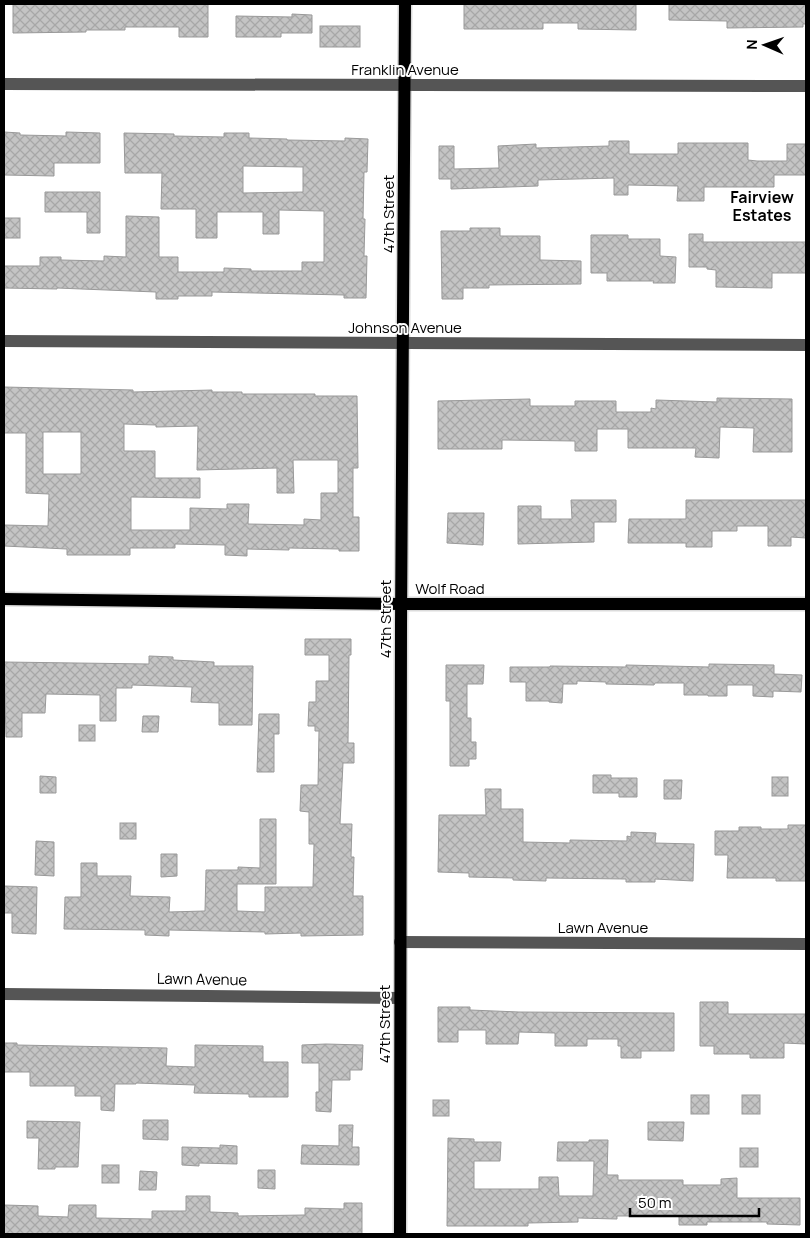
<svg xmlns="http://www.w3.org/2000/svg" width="810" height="1238" font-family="Manrope,sans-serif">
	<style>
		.building { fill: url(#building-cross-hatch); stroke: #999; fill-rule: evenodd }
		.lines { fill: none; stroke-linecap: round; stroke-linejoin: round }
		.major-casing { stroke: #dbdbdb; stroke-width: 15 }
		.minor { stroke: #555; stroke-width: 12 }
		.major { stroke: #000; stroke-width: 12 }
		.labels { text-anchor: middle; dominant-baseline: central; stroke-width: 4; stroke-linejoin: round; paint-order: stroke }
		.street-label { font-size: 15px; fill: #000; stroke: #fff }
		.neighbourhood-label { font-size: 16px; font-weight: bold; fill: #000; stroke: #fff }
	</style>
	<defs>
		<pattern id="building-cross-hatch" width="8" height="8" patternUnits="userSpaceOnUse" patternTransform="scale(1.25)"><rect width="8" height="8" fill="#c4c4c4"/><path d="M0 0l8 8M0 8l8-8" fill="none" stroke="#a7a7a7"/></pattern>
	</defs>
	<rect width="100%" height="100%" fill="#fff"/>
	<g class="building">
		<polygon points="13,4 208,4 208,37 179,37 179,27 125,27 125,30 86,30 86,32 13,33"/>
		<polygon points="464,4 636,4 636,30 578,29 578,23 543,23 543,29 464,29"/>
		<polygon points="669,4 806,4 806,24 803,24 803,27 727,28 727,21 669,20"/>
		<polygon points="292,14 312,15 312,33 281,33 281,37 236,37 236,16 292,17"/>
		<rect x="320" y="26" width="40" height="21"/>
		<polygon points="4,132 20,133 20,135 66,136 66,132 100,133 100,163 54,163 54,176 4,175"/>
		<path d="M124 133 174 134V136L224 137V133H249V138L287 139V140L345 141V138L368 139 367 172H364L363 219H365L364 256H367L366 298H344V295L212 292V296H178V299H156V292L57 288V289L4 288V266H40V257H61V260L104 261V256L126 257V216L159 217V257H178V272H224V268L251 269V271H302V262H324V211L279 210V234H263V212H217V238H196V209H161L162 173H125ZM243 166 303 167V192L243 193Z"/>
		<polygon points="609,141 629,141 629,154 678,154 678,143 748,143 748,160 757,161 787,161 787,144 806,144 806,175 774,175 774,187 704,187 704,201 677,201 678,186 628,185 628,195 614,195 614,178 538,180 538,186 451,189 451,179 439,179 439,146 454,146 454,169 499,168 498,146 536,144 536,148 609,146"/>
		<polygon points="45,192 100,192 100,233 87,233 87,212 45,212"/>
		<rect x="4" y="218" width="16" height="20"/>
		<polygon points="470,228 500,228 500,236 540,236 540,260 581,261 581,284 489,285 489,288 463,288 463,299 442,299 441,231 470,231"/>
		<polygon points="689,234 703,234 703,242 806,242 806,273 772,273 772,288 716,287 716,270 707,269 707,267 689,267"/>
		<polygon points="591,235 628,235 628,239 660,239 660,256 676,257 675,283 653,283 654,281 607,281 607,273 591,273"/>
		<path d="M4 387 133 390V392L212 390V392H242V394H315V396H357L358 468H353V517H359V551H339V549L289 548V550L247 549V556L225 555V545L175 544V548H130V555H67V549L4 546V525L48 526 49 494 26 493V433H4ZM124 424 156 425V427L198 426 197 470 277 468V493H294L293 460H338V493H321V520L304 519V525L248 524 249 504H227V509L190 508V530H131V497L200 498V478H155V451H124ZM43 432H81V474H43Z"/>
		<polygon points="717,398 792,399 792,452 753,452 754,428 720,427 719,458 695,457 696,448 628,448 628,429 597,429 597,451 575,451 575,441 502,440 502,449 438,449 438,401 530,399 530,406 575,406 575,401 616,401 616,412 651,412 651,408 656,409 656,400 717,402"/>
		<polygon points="571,500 616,500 616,522 594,522 594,542 518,544 518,506 541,506 541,519 572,519"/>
		<polygon points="686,500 806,500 806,538 791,537 791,546 768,546 768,526 737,526 737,531 712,531 712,547 686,547 686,543 628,543 629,519 686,519"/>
		<polygon points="448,513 484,513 483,545 447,543"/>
		<polygon points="305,639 351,639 351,655 349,655 348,743 354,743 354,763 343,763 340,824 352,824 351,857 354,857 353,896 363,896 363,935 301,936 301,933 265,934 265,932 169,930 169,936 145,935 145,930 64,929 65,897 81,897 81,863 97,863 97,876 131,876 130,896 170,897 169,912 205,911 206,870 238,870 238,867 260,868 260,819 276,819 276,884 237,884 237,911 265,912 265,887 313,887 314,844 309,844 309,812 300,811 301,785 318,785 319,731 315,731 315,726 308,726 309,702 316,702 316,681 329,681 329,655 305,655"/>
		<polygon points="149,656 173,657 173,660 214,662 214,666 253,666 252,725 219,725 219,703 191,702 192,687 132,685 132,688 116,688 116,721 100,721 100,695 46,694 45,713 22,713 22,737 6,737 4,662 149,664"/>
		<polygon points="709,664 774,665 774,674 802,675 801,692 773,691 773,697 753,696 753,685 727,685 727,696 708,696 708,695 684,695 684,683 655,683 654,685 606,684 606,682 577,681 577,684 563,684 562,703 549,702 549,701 526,701 526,682 510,682 510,667 550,667 550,666 626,667 626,665 709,667"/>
		<polygon points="446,665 484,665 483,684 467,684 467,718 471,718 471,742 476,742 476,759 469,759 469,766 450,766 450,701 446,701"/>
		<polygon points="259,714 279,714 279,734 274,734 274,772 257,772"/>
		<polygon points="143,716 159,716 158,732 142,732"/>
		<rect x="79" y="725" width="16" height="16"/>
		<polygon points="593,775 611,775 611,778 637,778 637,797 619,797 619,793 593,793"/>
		<polygon points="40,776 56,777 56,793 40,793"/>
		<rect x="772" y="777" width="16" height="19"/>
		<polygon points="664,780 682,780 681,799 664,799"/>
		<polygon points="485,789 501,789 501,809 523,809 523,842 570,843 570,840 627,841 627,836 631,837 631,832 656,833 655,843 694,844 693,881 655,879 655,882 626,882 626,879 546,878 546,881 513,880 513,878 469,877 469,873 438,872 439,815 486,815"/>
		<rect x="120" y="823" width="16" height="16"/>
		<polygon points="788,825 806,825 806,881 776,881 776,878 727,878 728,855 715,855 715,831 739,831 739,827 761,827 761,829 788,829"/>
		<polygon points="36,841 54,842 54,876 35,875"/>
		<polygon points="161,854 177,854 177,876 161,877"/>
		<polygon points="4,886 37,887 36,934 12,933 12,913 4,913"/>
		<polygon points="700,1002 728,1002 728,1014 806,1014 806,1044 784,1043 784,1058 750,1058 750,1054 714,1054 714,1046 700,1046"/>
		<polygon points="438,1007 470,1007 470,1010 519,1012 674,1013 674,1051 641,1051 641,1058 621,1058 621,1046 618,1046 618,1039 587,1039 587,1046 555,1046 555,1033 519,1032 518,1044 486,1044 486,1030 458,1030 458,1042 438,1042"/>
		<polygon points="4,1043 17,1043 17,1045 167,1048 166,1066 195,1067 195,1045 263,1046 263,1062 288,1062 288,1097 249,1097 249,1094 194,1093 195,1085 136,1083 136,1084 115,1084 114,1111 101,1110 101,1096 75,1096 75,1086 30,1086 30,1072 4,1072"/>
		<polygon points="326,1044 363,1045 362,1070 350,1070 350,1080 332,1080 331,1112 316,1111 316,1092 319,1092 319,1063 302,1063 302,1045"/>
		<rect x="691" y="1095" width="18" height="19"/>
		<rect x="742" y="1095" width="18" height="19"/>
		<rect x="433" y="1100" width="16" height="16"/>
		<polygon points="143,1120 168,1120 168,1140 143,1139"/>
		<polygon points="27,1121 80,1122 78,1167 55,1167 55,1169 38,1169 39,1138 27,1138"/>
		<polygon points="648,1122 684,1122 683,1141 648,1140"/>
		<polygon points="339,1125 353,1125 352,1147 359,1147 359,1165 301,1164 302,1145 339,1146"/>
		<polygon points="448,1138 474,1139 474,1142 501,1142 500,1161 474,1161 474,1189 539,1189 539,1177 558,1177 559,1196 593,1196 594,1161 557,1161 558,1142 589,1142 589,1140 608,1140 607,1175 618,1175 618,1180 683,1180 683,1185 721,1185 721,1179 737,1178 737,1198 800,1198 800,1225 767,1224 767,1222 707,1222 707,1225 679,1225 679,1216 617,1216 617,1219 578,1218 578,1222 528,1223 528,1226 447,1226"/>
		<polygon points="220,1145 237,1146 237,1164 199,1163 199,1166 182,1165 182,1147 220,1148"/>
		<rect x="740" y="1148" width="18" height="19"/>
		<rect x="102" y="1165" width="17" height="18"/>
		<polygon points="258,1170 275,1170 275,1189 258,1188"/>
		<polygon points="140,1171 157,1172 156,1190 139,1190"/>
		<polygon points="186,1196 210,1196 210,1212 238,1213 238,1216 305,1215 305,1208 344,1209 344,1203 362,1203 362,1234 4,1234 4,1205 38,1206 38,1216 68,1217 69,1205 96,1205 96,1218 152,1219 152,1211 186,1211"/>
	</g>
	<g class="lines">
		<defs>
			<g id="major">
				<polyline points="4,599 401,604 806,604"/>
				<polyline points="400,1234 401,624 405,4"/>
			</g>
		</defs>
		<use href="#major" class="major-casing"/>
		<g class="minor">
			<polyline points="4,84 806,86"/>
			<polyline points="4,341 806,345"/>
			<polyline points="400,942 806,944"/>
			<polyline points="4,994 400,998"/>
		</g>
		<use href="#major" class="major"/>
	</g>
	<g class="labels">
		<g class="street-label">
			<text x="405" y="69">Franklin Avenue</text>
			<text transform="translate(388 214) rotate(-90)">47th Street</text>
			<text x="405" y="327">Johnson Avenue</text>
			<text x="450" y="588">Wolf Road</text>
			<text transform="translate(385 619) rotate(-90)">47th Street</text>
			<text x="603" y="927">Lawn Avenue</text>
			<text transform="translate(202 979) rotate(1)">Lawn Avenue</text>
			<text transform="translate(384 1024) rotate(-90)">47th Street</text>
		</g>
		<g class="neighbourhood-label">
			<text x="762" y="197">Fairview<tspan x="762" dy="18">Estates</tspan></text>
		</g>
	</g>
	<rect width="810" height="1238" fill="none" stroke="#000000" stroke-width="10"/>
	<g transform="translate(765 45) rotate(272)" stroke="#ffffff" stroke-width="4" paint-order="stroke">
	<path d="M0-4L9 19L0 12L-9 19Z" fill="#000000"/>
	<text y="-8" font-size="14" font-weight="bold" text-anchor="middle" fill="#000000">N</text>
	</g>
	<path d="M630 1208v8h129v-8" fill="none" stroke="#000000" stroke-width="2.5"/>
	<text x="638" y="1208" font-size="15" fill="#000000" stroke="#ffffff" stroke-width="4" paint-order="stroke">50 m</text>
</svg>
